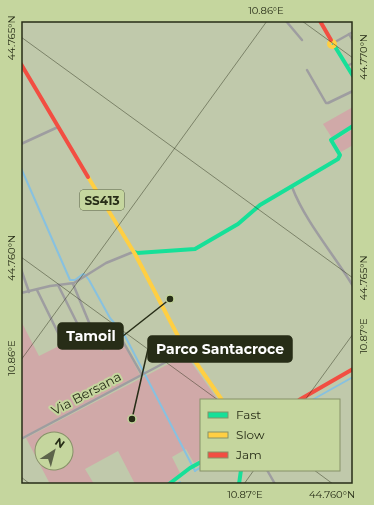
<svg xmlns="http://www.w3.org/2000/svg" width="374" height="505" font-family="Montserrat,sans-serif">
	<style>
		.green { fill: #d0a9a8; fill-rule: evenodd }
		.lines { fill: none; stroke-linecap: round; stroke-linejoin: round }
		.canal { stroke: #87c1e0; stroke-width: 2 }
		.street { stroke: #9e9da0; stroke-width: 2.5 }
		.fast { stroke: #16e098; stroke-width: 4 }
		.slow { stroke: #ffcf43; stroke-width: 4 }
		.jam { stroke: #f24e42; stroke-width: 4 }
		.ticks { fill: none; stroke: #272d17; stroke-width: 1; stroke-opacity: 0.45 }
		.labels { text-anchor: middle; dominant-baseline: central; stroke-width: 4; stroke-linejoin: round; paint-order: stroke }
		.shield { fill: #c5d69e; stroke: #566040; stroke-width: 1 }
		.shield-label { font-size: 12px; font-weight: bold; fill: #272d17 }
		.street-label { font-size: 13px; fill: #272d17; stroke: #c5d69e }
		.leader { fill: none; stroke: #272d17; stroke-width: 1.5 }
		.callout-dot { fill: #272d17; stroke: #c5d69e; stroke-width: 1.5 }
		.callout { fill: #272d17; stroke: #272d17; stroke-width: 1.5 }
		.callout-label { font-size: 14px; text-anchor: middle; font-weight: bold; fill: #fff }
		.neatline { fill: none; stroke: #272d17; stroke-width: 1.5 }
		.ticks-label { font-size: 10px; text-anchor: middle; fill: #272d17 }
	</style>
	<rect width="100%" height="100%" fill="#c0c9ab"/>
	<g class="green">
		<polygon points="353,107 353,124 332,138 323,124"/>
		<polygon points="353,129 353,145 341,152 334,141"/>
		<polygon points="21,321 39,356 65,343 92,332 102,351 121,339 140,375 21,438"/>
		<path d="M186 355 218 400H201V459L194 463 186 449 172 457 180 473 167 484H135L118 451 85 469 94 484H50L26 438ZM42 439H66V463H42Z"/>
	</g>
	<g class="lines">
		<g class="canal">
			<polyline points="21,168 70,280 75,280 83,274 85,275 89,280 110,318 125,336 195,471"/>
			<polyline points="312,400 353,377"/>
			<polyline points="195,471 201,467"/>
			<polyline points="177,484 180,482"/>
		</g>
		<g class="street">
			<polyline points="286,21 302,40"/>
			<polyline points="349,34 353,41"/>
			<polyline points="335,42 353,32"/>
			<polyline points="347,66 353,63"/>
			<polyline points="307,70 326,103 328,103 353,91"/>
			<polyline points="21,144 58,127"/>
			<path d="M292 187C306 223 333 253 353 286"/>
			<polyline points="21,269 29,292"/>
			<polyline points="73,284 93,332 103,349 121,338 142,375"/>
			<polyline points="58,285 83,335"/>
			<polyline points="37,290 63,343"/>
			<polyline points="21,293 50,286 74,283 106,263 133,252"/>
			<polyline points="21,439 181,354"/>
			<polyline points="267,470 275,484"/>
		</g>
		<g class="fast">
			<polyline points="334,45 353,76"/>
			<polyline points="134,252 137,253 195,249 238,224 260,205 338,159 340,155 331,140 353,126"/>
			<polyline points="169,484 190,468 201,462"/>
			<polyline points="239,484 241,470"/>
		</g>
		<g class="slow">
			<circle cx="332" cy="44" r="3"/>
			<polyline points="88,177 135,254 179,338 222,400"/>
		</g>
		<g class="jam">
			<polyline points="320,21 331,40"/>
			<polyline points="21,64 88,177"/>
			<polyline points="299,400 353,369"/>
		</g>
	</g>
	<path class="ticks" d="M302 21 353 58M21 37 353 278M21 257 218 400M21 360 267 21M305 400 353 334M314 470 333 484M21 477 30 484M244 484 254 470"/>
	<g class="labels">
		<rect class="shield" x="80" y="190" width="44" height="20" rx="3"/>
		<g class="shield-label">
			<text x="102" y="200">SS413</text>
		</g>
		<g class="street-label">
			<text transform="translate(86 393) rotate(-28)">Via Bersana</text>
		</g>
	</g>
	<path class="leader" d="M170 299L123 336M132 419L148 349"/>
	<g class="callout-dot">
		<circle cx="170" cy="299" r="4"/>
		<circle cx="132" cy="419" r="4"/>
	</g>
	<g class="callout">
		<rect x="58" y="323" width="65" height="26" rx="4"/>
		<rect x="148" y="336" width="144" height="26" rx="4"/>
	</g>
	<g class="callout-label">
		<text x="91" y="341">Tamoil</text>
		<text x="220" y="354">Parco Santacroce</text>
	</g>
	<rect width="374" height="505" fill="none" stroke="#c5d69e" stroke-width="44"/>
	<rect x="200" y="399" width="140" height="72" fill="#c5d69e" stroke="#869268"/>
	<rect x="208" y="412" width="20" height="6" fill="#16e098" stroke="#869268"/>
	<text x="236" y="419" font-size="12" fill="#272d17">Fast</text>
	<rect x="208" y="432" width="20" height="6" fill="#ffcf43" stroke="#869268"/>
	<text x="236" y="439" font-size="12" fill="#272d17">Slow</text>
	<rect x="208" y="452" width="20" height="6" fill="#f24e42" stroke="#869268"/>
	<text x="236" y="459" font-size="12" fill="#272d17">Jam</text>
	<g transform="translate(54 451) rotate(36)"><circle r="19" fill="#c5d69e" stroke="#869268"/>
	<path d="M0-3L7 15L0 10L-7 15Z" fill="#5d644b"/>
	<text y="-6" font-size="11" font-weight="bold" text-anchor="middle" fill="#272d17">N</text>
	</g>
	<rect x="22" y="22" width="330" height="461" class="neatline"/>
	<g class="ticks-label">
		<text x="266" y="14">10.86°E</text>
		<text transform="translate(11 38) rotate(-90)" y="4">44.765°N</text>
		<text transform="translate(363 57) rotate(-90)" y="4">44.770°N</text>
		<text transform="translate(11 258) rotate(-90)" y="4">44.760°N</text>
		<text transform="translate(363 278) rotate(-90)" y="4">44.765°N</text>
		<text transform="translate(363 336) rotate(-90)" y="4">10.87°E</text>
		<text transform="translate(11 358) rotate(-90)" y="4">10.86°E</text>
		<text x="245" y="498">10.87°E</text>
		<text x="332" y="498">44.760°N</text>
	</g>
</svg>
